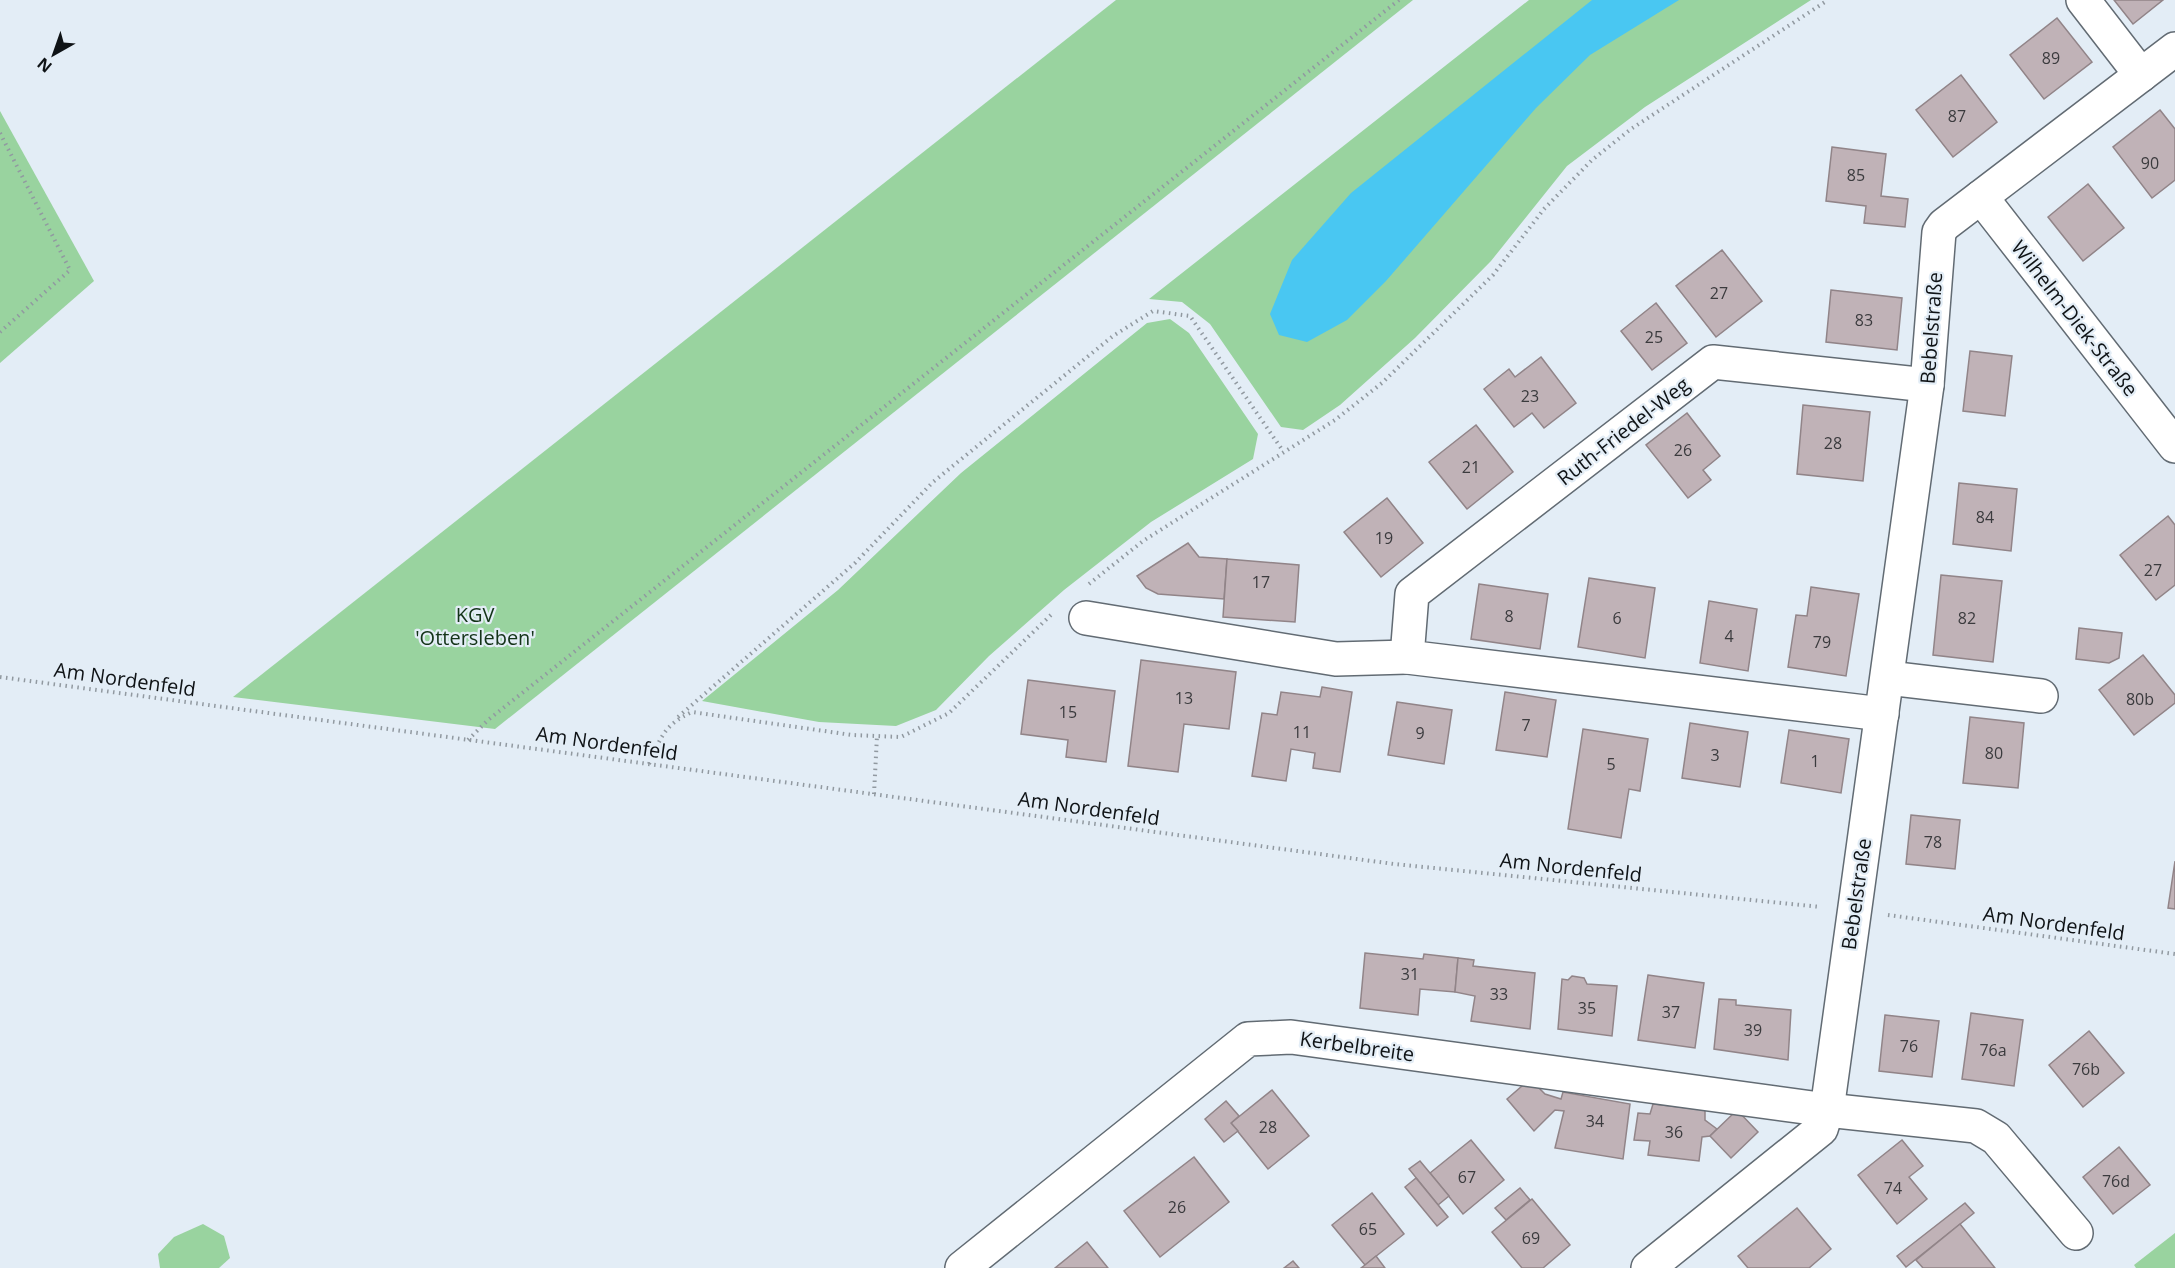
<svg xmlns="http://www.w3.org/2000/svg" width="2175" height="1268" font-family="'Open Sans',sans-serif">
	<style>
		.green { fill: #99d39f }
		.water { fill: #49c7f2 }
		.building { fill: #c0b2b7; stroke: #918488; stroke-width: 1.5 }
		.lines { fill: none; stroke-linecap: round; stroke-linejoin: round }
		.minor-casing { stroke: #626b73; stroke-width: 36 }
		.path { stroke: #9199a0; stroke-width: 4; stroke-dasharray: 1.5 4.5; stroke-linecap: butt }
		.minor { stroke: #fff; stroke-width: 33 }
		.labels { text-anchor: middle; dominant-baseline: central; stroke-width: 4.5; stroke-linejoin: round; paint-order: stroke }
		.number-label { font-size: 16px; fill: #3b3b3e }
		.street-label { font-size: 20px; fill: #0f1316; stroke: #e3edf6 }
		.park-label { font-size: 20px; fill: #133318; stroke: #e3edf6 }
	</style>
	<rect width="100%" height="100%" fill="#e3edf6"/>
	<g class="green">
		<polygon points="1116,0 1413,0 495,729 233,697"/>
		<polygon points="1529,0 1811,0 1645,107 1567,166 1491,261 1415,338 1340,405 1303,430 1281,427 1210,324 1182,302 1149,299"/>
		<polygon points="0,111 94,281 0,363"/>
		<polygon points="1170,319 1189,333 1258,434 1253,459 1151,522 1064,590 989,656 936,710 896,726 819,722 702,701 838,590 961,473 1147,323"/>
		<polygon points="203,1224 224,1236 230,1258 219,1268 160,1268 158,1254 174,1237"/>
		<polygon points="2175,1233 2175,1268 2136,1268 2134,1265"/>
	</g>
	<polygon class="water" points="1592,0 1679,0 1590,55 1536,108 1386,281 1347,320 1307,342 1279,335 1270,314 1292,260 1351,193"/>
	<g class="building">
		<polygon points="2114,0 2163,0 2133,24"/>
		<polygon points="2057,18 2092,62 2044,99 2010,55"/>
		<polygon points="1961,75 1997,122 1953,157 1916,110"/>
		<polygon points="2160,110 2175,129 2175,180 2152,198 2113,147"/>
		<polygon points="1832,147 1886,154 1881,196 1908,199 1905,227 1864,223 1866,206 1826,201"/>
		<polygon points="2088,184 2124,228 2083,261 2048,217"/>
		<polygon points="1722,250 1762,301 1716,337 1676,286"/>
		<polygon points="1831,290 1902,298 1897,350 1826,342"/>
		<polygon points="1656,303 1687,343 1652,370 1621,331"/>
		<polygon points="1970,351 2012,356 2005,416 1963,411"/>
		<polygon points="1541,357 1576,403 1544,428 1532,413 1514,427 1484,389 1509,369 1515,377"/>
		<polygon points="1803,405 1870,412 1863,481 1797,474"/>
		<polygon points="1687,413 1720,456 1703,470 1711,480 1688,498 1646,445"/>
		<polygon points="1476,425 1513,472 1467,509 1429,462"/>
		<polygon points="1959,483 2017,489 2011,551 1953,544"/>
		<polygon points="1387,498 1423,543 1381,577 1344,532"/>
		<polygon points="2168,516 2175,525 2175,585 2156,600 2120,555"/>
		<polygon points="1188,543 1199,557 1227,559 1224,599 1158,594 1146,588 1137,576"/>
		<polygon points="1227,559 1299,565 1295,622 1223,617"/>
		<polygon points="1941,575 2002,581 1993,662 1933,655"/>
		<polygon points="1589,578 1655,588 1645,658 1578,647"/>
		<polygon points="1479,584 1548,594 1540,649 1471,639"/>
		<polygon points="1811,587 1859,594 1846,676 1788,667 1796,615 1807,616"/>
		<polygon points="1709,601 1757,609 1748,671 1700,663"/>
		<polygon points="2079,628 2122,633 2119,658 2109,663 2076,659"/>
		<polygon points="2143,655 2175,695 2175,703 2134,735 2099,690"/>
		<polygon points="1141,660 1236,672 1229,729 1184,724 1178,772 1128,766"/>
		<polygon points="1028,680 1115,691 1106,762 1066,757 1068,740 1021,734"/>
		<polygon points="1322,687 1352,692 1340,772 1313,768 1315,753 1291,749 1286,781 1252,776 1262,713 1277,715 1281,692 1320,697"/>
		<polygon points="1505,692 1556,700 1547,757 1496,750"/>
		<polygon points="1397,702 1452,710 1444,764 1388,755"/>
		<polygon points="1970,717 2024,723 2018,788 1963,783"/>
		<polygon points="1690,723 1748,732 1740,787 1682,778"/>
		<polygon points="1583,729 1648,739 1640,791 1629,789 1621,838 1568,829"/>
		<polygon points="1789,730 1849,739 1841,793 1781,783"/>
		<polygon points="1911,815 1960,820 1955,869 1906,864"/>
		<polygon points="2175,861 2175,909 2168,908"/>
		<polygon points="1365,953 1423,959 1424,954 1458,958 1455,992 1420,989 1418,1015 1360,1008"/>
		<polygon points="1458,958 1474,960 1473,966 1535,973 1530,1029 1471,1021 1475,996 1455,992"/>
		<polygon points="1648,975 1704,983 1695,1048 1638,1040"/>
		<polygon points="1572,976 1584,978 1587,984 1617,986 1612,1036 1558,1029 1562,979 1568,980"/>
		<polygon points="1719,999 1736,1000 1736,1005 1791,1010 1788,1060 1714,1049"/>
		<polygon points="1971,1013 2023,1020 2014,1086 1962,1079"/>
		<polygon points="1885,1015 1939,1021 1932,1077 1879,1071"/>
		<polygon points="2089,1031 2124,1073 2083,1107 2049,1065"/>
		<polygon points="1530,1079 1545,1094 1561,1099 1563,1092 1630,1104 1623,1159 1555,1148 1564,1111 1555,1110 1534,1131 1507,1099"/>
		<polygon points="1272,1090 1309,1136 1268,1169 1231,1123"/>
		<polygon points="1226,1101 1239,1116 1231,1123 1238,1131 1224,1142 1205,1119"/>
		<polygon points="1653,1104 1705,1110 1705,1120 1717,1129 1710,1136 1702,1137 1699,1161 1648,1155 1650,1141 1634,1140 1638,1113 1650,1114"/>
		<polygon points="1737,1110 1758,1132 1731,1158 1710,1136"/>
		<polygon points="1471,1140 1504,1180 1463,1214 1430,1173"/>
		<polygon points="1902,1140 1923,1166 1909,1177 1927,1199 1897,1224 1858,1175"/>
		<polygon points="2119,1147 2150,1185 2113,1214 2083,1177"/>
		<polygon points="1194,1157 1229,1202 1160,1257 1124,1211"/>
		<polygon points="1420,1161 1449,1196 1438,1205 1409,1169"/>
		<polygon points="1416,1178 1448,1217 1437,1226 1405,1187"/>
		<polygon points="1520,1188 1530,1200 1506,1220 1495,1208"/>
		<polygon points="1372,1193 1404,1234 1365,1265 1332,1225"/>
		<polygon points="1532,1199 1570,1245 1543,1268 1522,1268 1492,1232"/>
		<polygon points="1965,1203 1974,1213 1906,1267 1897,1256"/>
		<polygon points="1797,1208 1831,1249 1809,1268 1748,1268 1738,1256"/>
		<polygon points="1960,1224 1995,1268 1923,1268 1916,1260"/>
		<polygon points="1087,1242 1108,1268 1055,1268"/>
		<polygon points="1376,1256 1385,1268 1361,1268 1365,1265"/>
		<polygon points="1293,1261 1299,1268 1284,1268"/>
	</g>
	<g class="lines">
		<defs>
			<g id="minor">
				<polyline points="2083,0 2141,75"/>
				<polyline points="1981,197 2175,446"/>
				<polyline points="1086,618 1336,659 1407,657"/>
				<polyline points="1888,678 2041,696"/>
				<polyline points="1882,714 1407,657 1412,594 1713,362 1927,385"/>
				<polyline points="962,1268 1248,1039 1291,1037 1827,1110 1976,1126 1996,1138 2076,1233"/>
				<polyline points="1648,1268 1821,1129 1827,1110 1927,385 1939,232 1944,225 2175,49"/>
			</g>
		</defs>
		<use href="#minor" class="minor-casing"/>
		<g class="path">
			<polyline points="0,133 70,270 0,332"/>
			<polyline points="1089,584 1143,541 1335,420 1382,383 1493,275 1544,209 1592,160 1631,129 1828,0"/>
			<polyline points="0,677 1394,864 1821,907"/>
			<polyline points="678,717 855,563 933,482 1113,336 1153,311 1190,316 1283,451"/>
			<polyline points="468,740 488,720 1399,0"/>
			<path d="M649 764C661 737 664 725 692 712L852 735 901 737 949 713 1053 613"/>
			<polyline points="874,794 877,736"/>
			<polyline points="1888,915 2175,954"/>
		</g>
		<use href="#minor" class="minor"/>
	</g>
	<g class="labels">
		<g class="number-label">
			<text x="2051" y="58">89</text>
			<text x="1957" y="116">87</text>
			<text x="2150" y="163">90</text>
			<text x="1856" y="175">85</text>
			<text x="1719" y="293">27</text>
			<text x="1864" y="320">83</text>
			<text x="1654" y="337">25</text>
			<text x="1530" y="396">23</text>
			<text x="1833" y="443">28</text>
			<text x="1683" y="450">26</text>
			<text x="1471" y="467">21</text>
			<text x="1985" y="517">84</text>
			<text x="1384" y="538">19</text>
			<text x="2153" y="570">27</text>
			<text x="1261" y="582">17</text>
			<text x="1509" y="616">8</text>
			<text x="1617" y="618">6</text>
			<text x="1967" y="618">82</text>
			<text x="1729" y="636">4</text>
			<text x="1822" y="642">79</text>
			<text x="1184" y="698">13</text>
			<text x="2140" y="699">80b</text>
			<text x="1068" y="712">15</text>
			<text x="1526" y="725">7</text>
			<text x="1302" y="732">11</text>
			<text x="1420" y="733">9</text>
			<text x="1994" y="753">80</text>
			<text x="1715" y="755">3</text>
			<text x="1815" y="761">1</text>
			<text x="1611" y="764">5</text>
			<text x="1933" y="842">78</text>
			<text x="1410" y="974">31</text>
			<text x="1499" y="994">33</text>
			<text x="1587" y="1008">35</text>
			<text x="1671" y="1012">37</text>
			<text x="1753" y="1030">39</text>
			<text x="1909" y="1046">76</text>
			<text x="1993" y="1050">76a</text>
			<text x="2086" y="1069">76b</text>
			<text x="1595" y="1121">34</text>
			<text x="1268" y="1127">28</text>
			<text x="1674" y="1132">36</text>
			<text x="1467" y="1177">67</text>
			<text x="2116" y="1181">76d</text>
			<text x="1893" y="1188">74</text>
			<text x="1177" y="1207">26</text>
			<text x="1368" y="1229">65</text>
			<text x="1531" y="1238">69</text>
		</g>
		<g class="street-label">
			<text transform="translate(2075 318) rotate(52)">Wilhelm-Diek-Straße</text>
			<text transform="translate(1931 328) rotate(-86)">Bebelstraße</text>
			<text transform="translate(1623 431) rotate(-38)">Ruth-Friedel-Weg</text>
			<text transform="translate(125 679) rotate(8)">Am Nordenfeld</text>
			<text transform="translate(607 743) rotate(8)">Am Nordenfeld</text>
			<text transform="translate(1089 808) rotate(8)">Am Nordenfeld</text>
			<text transform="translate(1571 867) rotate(6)">Am Nordenfeld</text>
			<text transform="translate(1856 894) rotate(-82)">Bebelstraße</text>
			<text transform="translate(2054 923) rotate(8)">Am Nordenfeld</text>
			<text transform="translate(1357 1046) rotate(8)">Kerbelbreite</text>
		</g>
		<g class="park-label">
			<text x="475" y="614">KGV<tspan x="475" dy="23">'Ottersleben'</tspan></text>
		</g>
	</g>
	<g transform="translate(54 54) rotate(220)" stroke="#e3edf6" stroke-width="4.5" paint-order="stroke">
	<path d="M0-4.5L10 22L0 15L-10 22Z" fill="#0f1316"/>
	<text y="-9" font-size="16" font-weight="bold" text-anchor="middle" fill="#0f1316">N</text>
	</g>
</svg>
